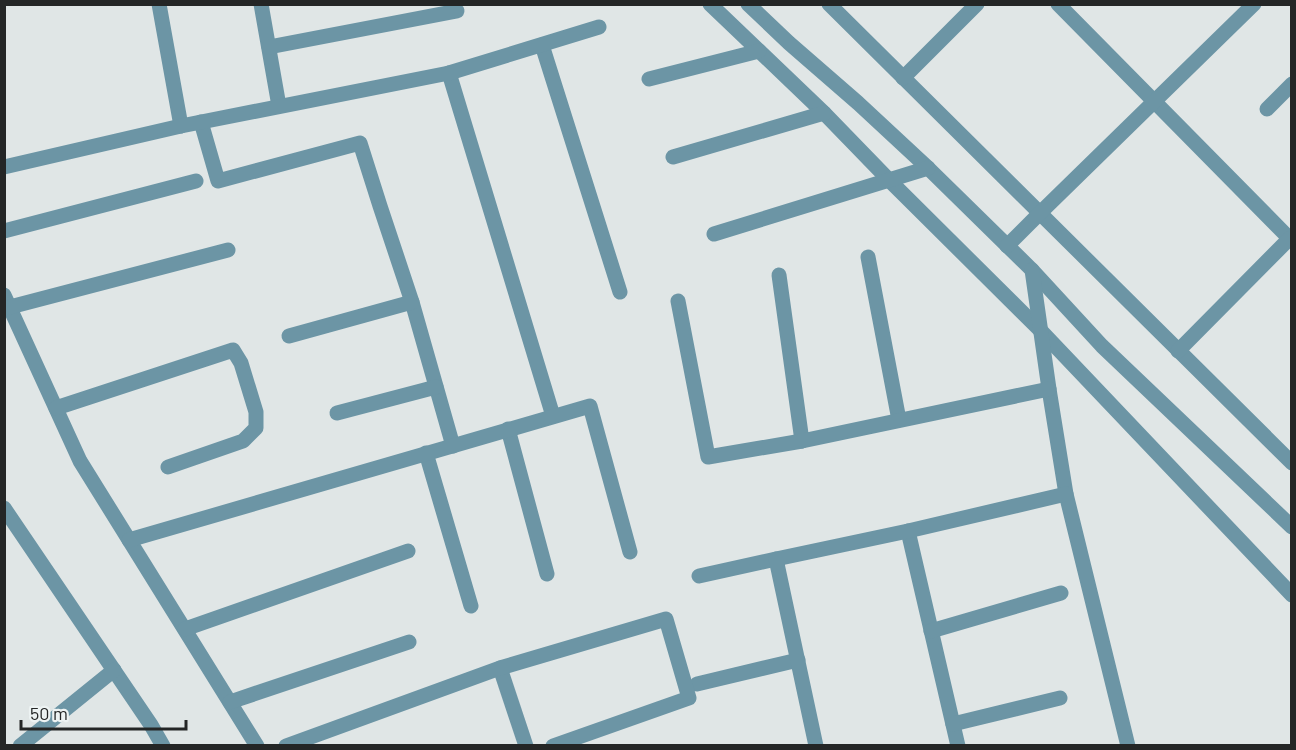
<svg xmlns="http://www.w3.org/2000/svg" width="1296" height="750" font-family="Barlow,sans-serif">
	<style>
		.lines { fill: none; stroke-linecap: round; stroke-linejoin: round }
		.minor { stroke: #6c95a5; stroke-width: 15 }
	</style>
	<rect width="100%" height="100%" fill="#e0e6e6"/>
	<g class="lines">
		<g class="minor">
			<polyline points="159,4 181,126"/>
			<polyline points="261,4 279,106"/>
			<polyline points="710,4 824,113 889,180 1041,331 1292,595"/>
			<polyline points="748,4 789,43 858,103 928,168 1032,270 1102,346 1292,527"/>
			<polyline points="829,4 1292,463"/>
			<polyline points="1058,4 1292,241"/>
			<polyline points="542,45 620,292"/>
			<polyline points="269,47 457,11"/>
			<polyline points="449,73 553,416"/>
			<polyline points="903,78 977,4"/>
			<polyline points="649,79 759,51"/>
			<polyline points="1267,109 1292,84"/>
			<polyline points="201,122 218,181 360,143 380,206 412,302 453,446"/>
			<polyline points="673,157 824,113"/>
			<polyline points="4,167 181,126 449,73 599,27"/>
			<polyline points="4,231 196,181"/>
			<polyline points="714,234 928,168"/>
			<polyline points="1007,246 1040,213 1254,4"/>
			<polyline points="868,257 899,420"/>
			<polyline points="1032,270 1049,389 1066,494 1128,746"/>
			<polyline points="779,275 802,441"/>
			<polyline points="4,295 80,461 257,746"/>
			<polyline points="678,301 708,457 802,441 1049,389"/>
			<polyline points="10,307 228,250"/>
			<polyline points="289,336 412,302"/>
			<polyline points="1178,351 1289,239"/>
			<polyline points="56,408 233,350 241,363 256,412 256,428 243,441 168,467"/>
			<polyline points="337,413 436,387"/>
			<polyline points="508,429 547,574"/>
			<polyline points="426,453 471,606"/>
			<polyline points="4,508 151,725 163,746"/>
			<polyline points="908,531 958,746"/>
			<polyline points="129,540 590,406 630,552"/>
			<polyline points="699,576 776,559"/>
			<polyline points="185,629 408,551"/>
			<polyline points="931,631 1061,593"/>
			<polyline points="500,668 526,746"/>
			<polyline points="697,684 798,660"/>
			<polyline points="230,702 409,642"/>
			<polyline points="953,724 1060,698"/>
			<polyline points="20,746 114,670"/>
			<polyline points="286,746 500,668 666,619 689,698 553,746"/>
			<polyline points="816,746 776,559 908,531 1066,494"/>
		</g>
	</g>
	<rect width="1296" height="750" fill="none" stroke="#242626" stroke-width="12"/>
	<path d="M21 720v9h165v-9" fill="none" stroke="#242626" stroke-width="3"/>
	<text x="30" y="720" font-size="18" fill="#242626" stroke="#edf3f3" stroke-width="4.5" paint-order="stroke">50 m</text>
</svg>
